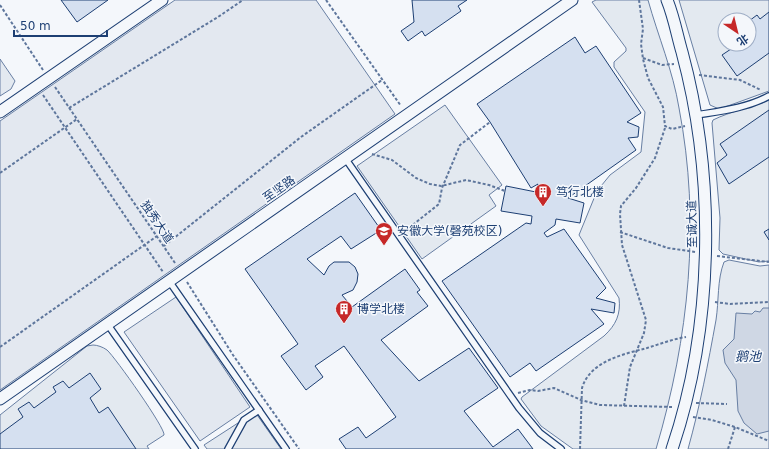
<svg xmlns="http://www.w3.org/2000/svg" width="769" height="449" font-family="'DejaVu Sans','Noto Sans SC',sans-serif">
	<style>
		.green { fill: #e3e9f0; stroke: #687fa3; fill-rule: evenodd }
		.parking { fill: #e3e8f0; stroke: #687fa3 }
		.water { fill: #cfd7e4; stroke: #687fa3 }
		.building { fill: #d5e0f0; stroke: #1d3f73 }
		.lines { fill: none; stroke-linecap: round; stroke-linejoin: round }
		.lane-casing { stroke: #1d3f73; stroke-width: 8 }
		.street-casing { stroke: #1d3f73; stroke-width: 13 }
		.path { stroke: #5e769c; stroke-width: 2; stroke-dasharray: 3 2; stroke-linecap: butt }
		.lane { stroke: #f4f7fb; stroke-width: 5.5 }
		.street { stroke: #f4f7fb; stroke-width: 11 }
		.labels { text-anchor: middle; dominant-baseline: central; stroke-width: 3; stroke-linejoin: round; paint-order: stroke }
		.street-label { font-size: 12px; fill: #1d3f73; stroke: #f4f7fb }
		.poi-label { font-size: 12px; fill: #1d3f73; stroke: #f4f7fb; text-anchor: start }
		.water-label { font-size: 13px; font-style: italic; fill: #1d3f73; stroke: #f4f7fb }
	</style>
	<rect width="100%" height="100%" fill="#f4f7fb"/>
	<g class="green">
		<path d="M596 0H648C658 36 673 71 679 108 701 222 689 338 656 449H573L541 426 521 399 522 397 604 336C616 325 621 314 619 298L579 235 597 191 610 175 641 152 645 112 614 67V62L626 51V48L592 2Z"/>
		<path d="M679 0H769V91L725 107 719 109 710 105ZM725 20H749V44H725Z"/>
		<polygon points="0,59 15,81 11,89 0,96"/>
		<path d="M769 100V261L759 262 723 254 719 250 720 218 712 123 713 120C731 111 751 108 769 100Z"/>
		<polygon points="445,105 502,185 489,195 496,206 422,259 357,166"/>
		<path d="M729 260 760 266 769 265V449H688C700 406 708 364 716 320 719 301 717 280 724 262Z"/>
		<path d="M93 345C97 345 103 347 107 350 115 357 166 429 164 435L147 446 149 449H0V415L87 346Z"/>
		<polygon points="255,412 281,449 207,449 204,445"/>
	</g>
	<g class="parking">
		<polygon points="175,0 316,0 395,114 0,390 0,121"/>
		<polygon points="176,297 250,407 200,441 124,332"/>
	</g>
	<polygon class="water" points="763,308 769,308 769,431 757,434 744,423 738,411 736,380 725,363 723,350 734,339 736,313 752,314 755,311 760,312"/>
	<g class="building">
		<polygon points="61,0 108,0 77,22"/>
		<polygon points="412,0 467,0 458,6 461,11 425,36 422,31 408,41 401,31 414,22"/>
		<polygon points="769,12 769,53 737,76 722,55 734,47 733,44 749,44 749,21 757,15 760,19"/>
		<polygon points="575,37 585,53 596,46 641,113 627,122 639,127 638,137 628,138 636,150 568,198 584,203 580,223 556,219 555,225 544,233 547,237 564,229 606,288 596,298 615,303 614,313 591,309 604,324 536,371 530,363 510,377 442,281 526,223 531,224 532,216 501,211 506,186 536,192 538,184 531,188 490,122 477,104"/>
		<polygon points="769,110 769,157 729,184 717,163 727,155 720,144"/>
		<polygon points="355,193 381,230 351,249 341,236 307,259 324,275 329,266 334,262 349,262 355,267 358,274 357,282 353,290 342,295 352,307 405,269 420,290 417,292 428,306 381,340 419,381 469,348 498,388 464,411 493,447 518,429 533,449 346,449 339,439 358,427 366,438 396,417 344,346 315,366 323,377 306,390 281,356 298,344 245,269"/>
		<polygon points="769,229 769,240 764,232"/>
		<polygon points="90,373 101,389 90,398 99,413 108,407 136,449 0,449 0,434 23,417 18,409 29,402 34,408 56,392 53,387 63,381 69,388"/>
	</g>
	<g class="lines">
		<defs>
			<g id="lane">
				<path d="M697 115C721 111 747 108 769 96"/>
				<polyline points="345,158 519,408 540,433 561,449"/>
				<polyline points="169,281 286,449"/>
				<polyline points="108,325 195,449"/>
				<polyline points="228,449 244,420 259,410"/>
			</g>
			<g id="street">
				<path d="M667 0C674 17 677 35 682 52 716 178 714 325 672 449"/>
				<polyline points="0,112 162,0"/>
				<polyline points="0,399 572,0"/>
			</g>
		</defs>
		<use href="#lane" class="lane-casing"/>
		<use href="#street" class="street-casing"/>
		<g class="path">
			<polyline points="326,0 401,106"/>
			<polyline points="639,0 643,29 641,44 643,59 648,78 663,107 665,126 672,129 685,126"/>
			<polyline points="0,5 43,70"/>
			<polyline points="643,58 662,65 674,64"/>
			<polyline points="699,75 740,80 761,90"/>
			<polyline points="55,87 175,263"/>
			<polyline points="43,95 163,272"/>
			<polyline points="69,108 218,17 243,0"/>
			<polyline points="372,154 392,160 416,178 430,184 441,186 466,180 489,185 505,191"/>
			<polyline points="0,173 77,119"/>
			<polyline points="405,231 439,204 442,188 460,145 490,122"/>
			<polyline points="620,232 668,248 695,252"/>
			<polyline points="164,246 301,137 382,80"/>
			<polyline points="717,256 769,262"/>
			<polyline points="187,282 233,355 299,449"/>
			<polyline points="715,302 730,304 769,302"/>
			<polyline points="0,347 157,236"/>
			<polyline points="518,393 530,390 538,391 554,388 581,400 600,405 672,407"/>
			<polyline points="696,403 727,404"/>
			<polyline points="624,406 630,367 644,333 646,320 622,245 620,214 621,206 636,188 655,158 665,128"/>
			<polyline points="693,417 712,420 735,427 769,441"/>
			<path d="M580 449 582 388C590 361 624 354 647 348 660 344 673 339 686 337"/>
			<polyline points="728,449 735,427"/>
		</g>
		<use href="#lane" class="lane"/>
		<use href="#street" class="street"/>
	</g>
	<defs>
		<symbol id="building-pin" viewBox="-11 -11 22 30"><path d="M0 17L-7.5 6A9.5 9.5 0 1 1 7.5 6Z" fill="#c62828" stroke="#f4f7fb"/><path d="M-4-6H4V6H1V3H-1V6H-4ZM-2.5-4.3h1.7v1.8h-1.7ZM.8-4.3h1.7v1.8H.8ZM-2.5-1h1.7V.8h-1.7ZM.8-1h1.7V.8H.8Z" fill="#fff"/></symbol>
		<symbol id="university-pin" viewBox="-11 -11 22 30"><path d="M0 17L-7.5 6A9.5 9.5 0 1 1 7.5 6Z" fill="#c62828" stroke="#f4f7fb"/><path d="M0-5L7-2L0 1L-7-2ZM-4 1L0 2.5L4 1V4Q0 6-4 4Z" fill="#fff"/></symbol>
	</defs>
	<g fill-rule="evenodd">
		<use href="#building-pin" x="533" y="182" width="20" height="27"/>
		<use href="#university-pin" x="374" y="221" width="20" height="27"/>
		<use href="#building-pin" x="334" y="299" width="20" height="27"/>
	</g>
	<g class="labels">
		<g class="street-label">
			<text transform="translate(279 189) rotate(-35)">至坚路</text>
			<text transform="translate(157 222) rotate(56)">独秀大道</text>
			<text transform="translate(692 224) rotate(-91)">至诚大道</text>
		</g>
		<g class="poi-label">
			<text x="556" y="192">笃行北楼</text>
			<text x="397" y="231">安徽大学(磬苑校区)</text>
			<text x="357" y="309">博学北楼</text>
		</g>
		<g class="water-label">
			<text x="748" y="356">鹅池</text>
		</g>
	</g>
	<g transform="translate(737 32) rotate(145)"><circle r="19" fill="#f4f7fb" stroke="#9eadc5"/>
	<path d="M0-3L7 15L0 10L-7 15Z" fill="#c62828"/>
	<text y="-6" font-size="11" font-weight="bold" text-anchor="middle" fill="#1d3f73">北</text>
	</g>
	<path d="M14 30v6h93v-6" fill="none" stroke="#1d3f73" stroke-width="2"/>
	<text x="20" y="30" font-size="12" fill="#1d3f73" stroke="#f4f7fb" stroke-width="3" paint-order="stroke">50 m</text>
</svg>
